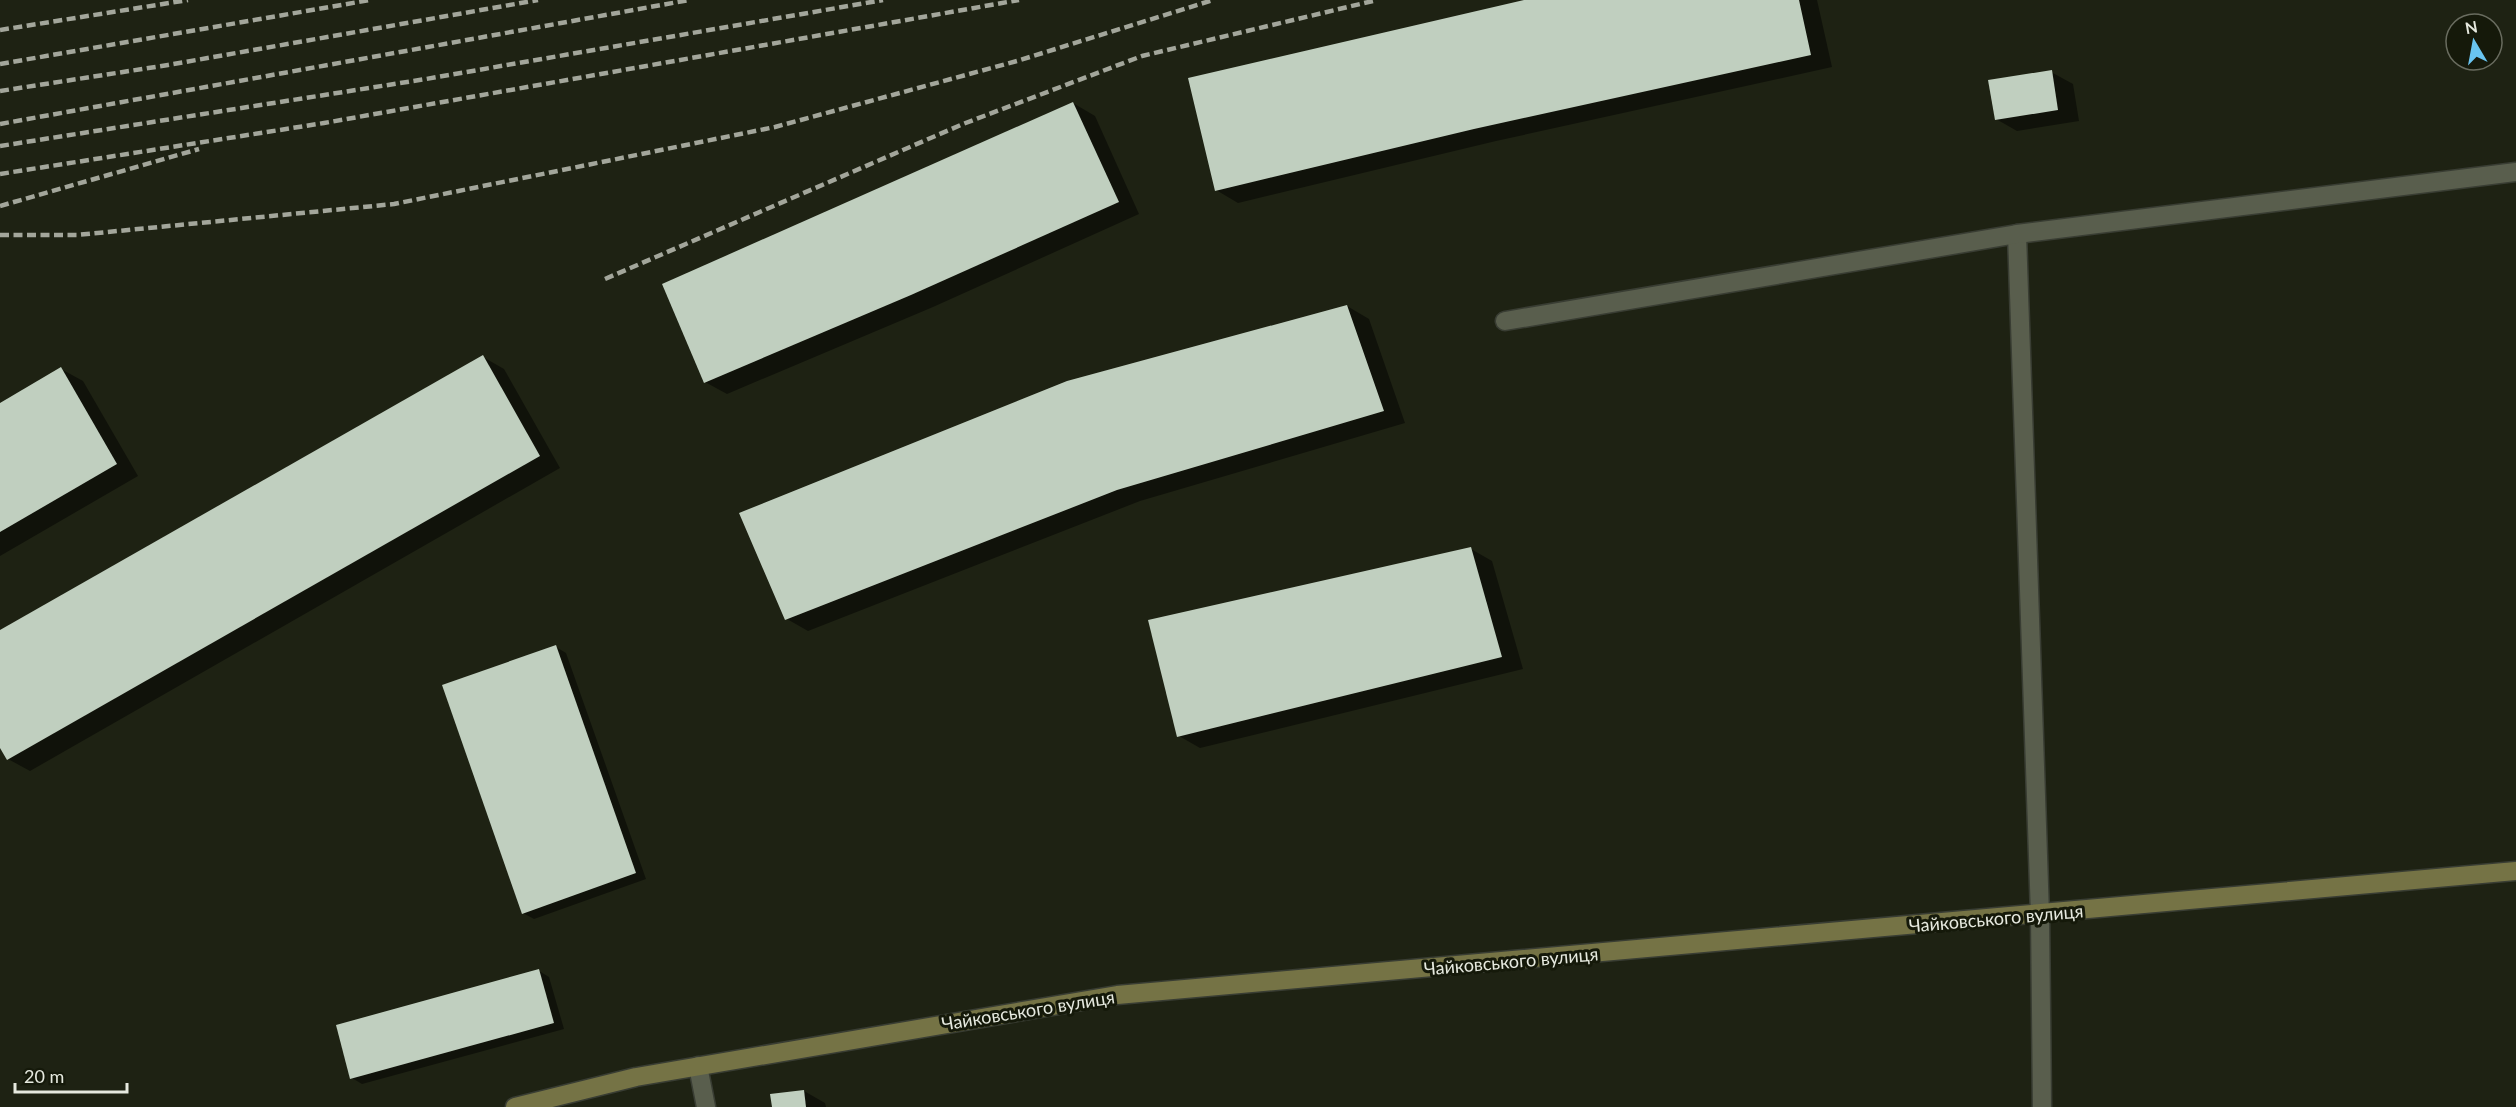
<svg xmlns="http://www.w3.org/2000/svg" width="2516" height="1107" font-family="Lato,sans-serif">
	<style>
		.shadow { fill: #0007 }
		.building { fill: #c0cfbf }
		.lines { fill: none; stroke-linecap: round; stroke-linejoin: round }
		.street-casing { stroke: #393d33; stroke-width: 21 }
		.secondary-casing { stroke: #393d33; stroke-width: 21 }
		.street { stroke: #595e4d; stroke-width: 18 }
		.secondary { stroke: #757345; stroke-width: 18 }
		.rail { stroke: #a3a69b; stroke-width: 4.5; stroke-dasharray: 9 4.5; stroke-linecap: butt }
		.labels { text-anchor: middle; dominant-baseline: central; stroke-width: 6; stroke-linejoin: round; paint-order: stroke }
		.street-label { font-size: 18px; fill: #e6e9df; stroke: #15190a }
	</style>
	<rect width="100%" height="100%" fill="#1e2213"/>
	<g class="shadow">
		<polygon points="1531,0 1817,0 1832,67 1496,141 1238,203 1216,190"/>
		<polygon points="2051,72 2073,84 2079,121 2017,131 1996,119"/>
		<polygon points="1073,103 1095,116 1139,214 933,307 727,394 705,382"/>
		<polygon points="1347,306 1369,319 1405,423 1140,501 808,631 787,619"/>
		<polygon points="483,357 504,369 560,468 30,771 8,759 0,745 0,632"/>
		<polygon points="61,369 83,381 138,476 0,556 0,405"/>
		<polygon points="1471,549 1492,561 1523,669 1200,748 1179,736"/>
		<polygon points="556,647 566,653 646,879 534,919 523,913"/>
		<polygon points="539,971 549,977 564,1029 362,1084 352,1078"/>
		<polygon points="804,1091 825,1103 826,1107 773,1107"/>
	</g>
	<g class="building">
		<polygon points="1524,0 1799,0 1811,55 1474,129 1215,191 1188,78"/>
		<polygon points="2052,70 2058,110 1995,120 1988,80"/>
		<polygon points="1073,102 1119,202 911,295 704,383 662,284"/>
		<polygon points="1347,305 1384,411 1117,490 785,620 739,513 1067,381"/>
		<polygon points="483,355 540,456 7,760 0,748 0,630"/>
		<polygon points="61,367 117,464 0,532 0,403"/>
		<polygon points="1471,547 1502,657 1177,737 1148,620"/>
		<polygon points="556,645 636,873 522,914 442,685"/>
		<polygon points="539,969 554,1023 350,1079 336,1025"/>
		<polygon points="804,1090 806,1107 772,1107 770,1094"/>
	</g>
	<g class="lines">
		<defs>
			<g id="street">
				<polyline points="2017,234 2040,915 2042,1107"/>
				<polyline points="1505,321 2017,234 2516,172"/>
				<polyline points="698,1066 706,1107"/>
			</g>
			<polyline id="secondary" points="515,1107 636,1077 1117,995 2516,871"/>
		</defs>
		<use href="#street" class="street-casing"/>
		<use href="#secondary" class="secondary-casing"/>
		<use href="#street" class="street"/>
		<use href="#secondary" class="secondary"/>
		<g class="rail">
			<polyline points="0,30 188,0"/>
			<polyline points="0,64 370,0"/>
			<polyline points="0,91 168,65 538,0"/>
			<polyline points="0,124 689,0"/>
			<polyline points="0,146 426,79 883,0"/>
			<polyline points="0,174 324,123 1019,0"/>
			<polyline points="0,206 199,149"/>
			<polyline points="0,235 77,235 394,204 775,127 1017,61 1213,0"/>
			<polyline points="605,279 963,124 1142,56 1377,0"/>
		</g>
	</g>
	<g class="labels">
		<g class="street-label">
			<text transform="translate(1996 918) rotate(-5)">Чайковського вулиця</text>
			<text transform="translate(1511 961) rotate(-5)">Чайковського вулиця</text>
			<text transform="translate(1028 1010) rotate(-9)">Чайковського вулиця</text>
		</g>
	</g>
	<g transform="translate(2474 42) rotate(350)"><circle r="28" fill="#15190a" stroke="#696c5f" stroke-width="1.5"/>
	<path d="M0-4.5L10 22L0 15L-10 22Z" fill="#69c4f0"/>
	<text y="-9" font-size="16" font-weight="bold" text-anchor="middle" fill="#e6e9df">N</text>
	</g>
	<path d="M15 1083v9h112v-9" fill="none" stroke="#e6e9df" stroke-width="3"/>
	<text x="24" y="1083" font-size="18" fill="#e6e9df" stroke="#15190a" stroke-width="4.5" paint-order="stroke">20 m</text>
</svg>
